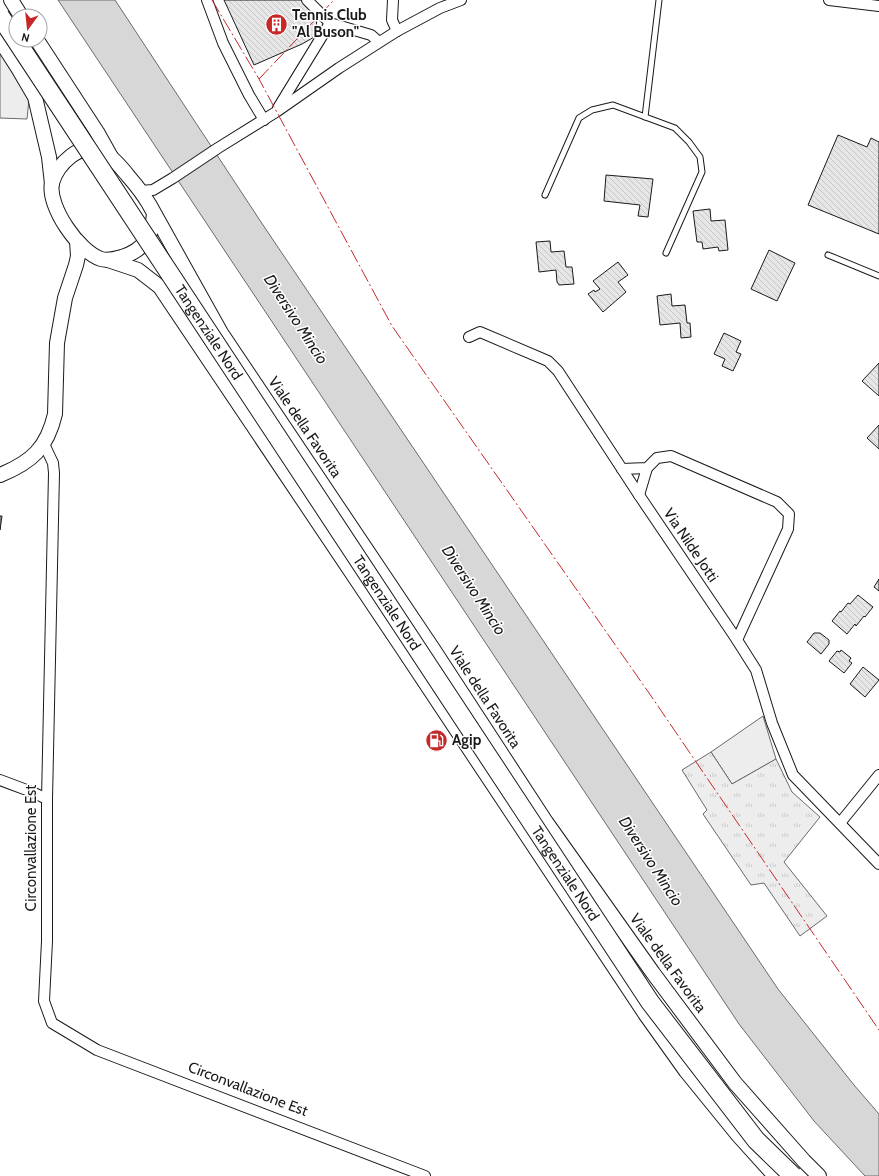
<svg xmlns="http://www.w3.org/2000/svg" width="879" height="1176" font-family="Cabin,sans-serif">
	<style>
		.built { fill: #ededed; stroke: #6a6a6a }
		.park { fill: url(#park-tufts); stroke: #6a6a6a }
		.water { fill: #d7d7d7; stroke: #6a6a6a }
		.building { fill: url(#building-back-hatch); stroke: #1a1a1a }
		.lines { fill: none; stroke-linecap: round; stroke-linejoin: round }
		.lane-casing { stroke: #1a1a1a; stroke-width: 7 }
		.street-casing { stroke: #1a1a1a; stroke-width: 12 }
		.secondary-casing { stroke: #1a1a1a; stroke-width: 16 }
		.lane { stroke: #fff; stroke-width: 5 }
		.street { stroke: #fff; stroke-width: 10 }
		.secondary { stroke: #fff; stroke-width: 14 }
		.highway-bridge-casing { stroke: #1a1a1a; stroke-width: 20; stroke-linecap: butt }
		.highway-bridge { stroke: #fff; stroke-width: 18 }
		.power { stroke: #c62828; stroke-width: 1; stroke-dasharray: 14 3 2 3; stroke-linecap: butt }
		.labels { text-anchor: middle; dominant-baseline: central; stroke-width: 3; stroke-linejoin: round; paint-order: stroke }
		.poi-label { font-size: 15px; font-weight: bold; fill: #1a1a1a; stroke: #fff; text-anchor: start }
		.street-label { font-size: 15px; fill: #1a1a1a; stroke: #fff }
		.water-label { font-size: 16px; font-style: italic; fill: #1a1a1a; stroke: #fff }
	</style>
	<defs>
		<pattern id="park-tufts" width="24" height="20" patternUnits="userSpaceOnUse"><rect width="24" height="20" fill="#ededed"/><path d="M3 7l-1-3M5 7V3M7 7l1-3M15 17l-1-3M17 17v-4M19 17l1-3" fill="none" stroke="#cbcbcb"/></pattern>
		<pattern id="building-back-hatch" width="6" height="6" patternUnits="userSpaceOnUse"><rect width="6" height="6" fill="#e6e6e6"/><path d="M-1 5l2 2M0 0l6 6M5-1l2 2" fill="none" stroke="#c5c5c5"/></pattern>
	</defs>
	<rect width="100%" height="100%" fill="#fff"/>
	<g class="built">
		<polygon points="0,53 29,99 27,119 0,118"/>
		<polygon points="763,716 776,759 732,784 711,752"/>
	</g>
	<polygon class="park" points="711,752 732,784 776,759 792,792 820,817 784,862 827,916 800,936 764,883 751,885 703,814 707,810 682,770"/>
	<polygon class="water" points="58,0 115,0 261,222 778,989 854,1085 879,1114 879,1176 865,1176 814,1121 739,1024"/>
	<g class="building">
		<polygon points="224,0 303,0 317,12 316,36 302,44 254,65"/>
		<polygon points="838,135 867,147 871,138 879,142 879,234 808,205"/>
		<polygon points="606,175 653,179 648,217 638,216 640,205 604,201"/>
		<polygon points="710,209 711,221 725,220 728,250 719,251 718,247 703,249 702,242 697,242 693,211"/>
		<polygon points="550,241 551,252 564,251 566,267 572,267 574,284 559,285 557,282 556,270 539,272 536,242"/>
		<polygon points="769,250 795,263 777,301 751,289"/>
		<polygon points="618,262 628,275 618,282 626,292 603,312 588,294 594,290 595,292 600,289 593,281"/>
		<polygon points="671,294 672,306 685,305 687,323 690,323 691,337 681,338 680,323 660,325 657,296"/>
		<polygon points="724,333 741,341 736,352 741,354 733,371 722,366 725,359 714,354"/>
		<polygon points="879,363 879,396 862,381"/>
		<polygon points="879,425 879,449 867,438"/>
		<polygon points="0,516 2,516 0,530"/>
		<polygon points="879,579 879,591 874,587"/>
		<polygon points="858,595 873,607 865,617 864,616 856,626 855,624 847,634 832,621 840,611 841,612 848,603 850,604"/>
		<polygon points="814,633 820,633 829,640 829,644 821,654 807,642"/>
		<polygon points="841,650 851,658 849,661 852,663 844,673 829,661 837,651 840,652"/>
		<polygon points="863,667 879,680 865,697 850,684"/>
	</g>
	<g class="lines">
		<defs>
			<g id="lane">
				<polyline points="645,117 659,0"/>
				<polyline points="545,195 579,118 592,110 613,105 675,128 689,142 700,157 702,172 666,253"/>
				<polyline points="828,255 879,276"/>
			</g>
			<g id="street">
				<polyline points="207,0 223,43 249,95 264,120"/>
				<polyline points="307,0 330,23 371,35 379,42"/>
				<polyline points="393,0 392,20 397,31"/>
				<polyline points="829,0 879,6"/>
				<polyline points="278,108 330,23"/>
				<polyline points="140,191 153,190 173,178 218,148 276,112 339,68 397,31 440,8 461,0"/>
				<polyline points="469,337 480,332 548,361 558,371 639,495 737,640 756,670 772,723 793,775 879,864"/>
				<polyline points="44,444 53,463 54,473 47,799 47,941 44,1001 52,1023 97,1050 425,1176"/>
				<polyline points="622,469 647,468 657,458 671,456 777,502 789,514 788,529 737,640"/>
				<polyline points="639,495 647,468"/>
				<polyline points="0,780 32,792 47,799"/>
				<polyline points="840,823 879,775"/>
			</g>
			<g id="secondary">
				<polyline points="11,0 21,16"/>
				<polyline points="0,40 18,68 35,97 49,157 52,184"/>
				<polyline points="37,40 97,132 111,157"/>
				<path d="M154 214C152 237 144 250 122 257 115 259 107 261 101 259 79 252 47 206 52 183 55 172 62 163 71 156 96 137 114 158 129 177 136 185 143 194 149 204L221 333 433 649 546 822 653 973 735 1083 804 1161 819 1176"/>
				<polyline points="108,260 138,270 160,287 403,649 646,1015 686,1071 738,1135 775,1176"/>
				<path d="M0 475C32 462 47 448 55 414L57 343 65 298 76 265 78 256 77 241"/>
			</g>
		</defs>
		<use href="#lane" class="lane-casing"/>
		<use href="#street" class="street-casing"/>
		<use href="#secondary" class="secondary-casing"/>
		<use href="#lane" class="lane"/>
		<use href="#street" class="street"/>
		<use href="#secondary" class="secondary"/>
		<defs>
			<g id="highway-bridge">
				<path id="s1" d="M0 16 650 1002 756 1140 793 1176"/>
			</g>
		</defs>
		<use href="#highway-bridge" class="highway-bridge-casing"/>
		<use href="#highway-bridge" class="highway-bridge"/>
		<g class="power">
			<polyline points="212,0 259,79 392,326 649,693 879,1030"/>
			<polyline points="259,79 334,0"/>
		</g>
	</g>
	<defs>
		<symbol id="building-disc" viewBox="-11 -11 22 22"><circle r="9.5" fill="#c62828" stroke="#fff"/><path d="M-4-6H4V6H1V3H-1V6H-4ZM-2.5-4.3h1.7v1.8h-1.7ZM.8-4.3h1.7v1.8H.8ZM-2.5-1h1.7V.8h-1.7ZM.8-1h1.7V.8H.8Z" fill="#fff"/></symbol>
		<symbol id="fuel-disc" viewBox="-11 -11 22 22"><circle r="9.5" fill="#c62828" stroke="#fff"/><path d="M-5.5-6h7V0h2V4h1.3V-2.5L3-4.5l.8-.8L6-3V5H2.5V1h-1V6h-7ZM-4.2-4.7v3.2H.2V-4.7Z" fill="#fff"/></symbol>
	</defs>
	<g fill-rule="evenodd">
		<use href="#building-disc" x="264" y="12" width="25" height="25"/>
		<use href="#fuel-disc" x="424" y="728" width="25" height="25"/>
	</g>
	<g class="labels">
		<g class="poi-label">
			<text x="292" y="15">Tennis Club<tspan x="292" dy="17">"Al Buson"</tspan></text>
			<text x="452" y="740">Agip</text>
		</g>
		<g class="street-label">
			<text stroke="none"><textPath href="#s1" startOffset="379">Tangenziale Nord</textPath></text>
			<text transform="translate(305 427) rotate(56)">Viale della Favorita</text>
			<text transform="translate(691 545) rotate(56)">Via Nilde Jotti</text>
			<text stroke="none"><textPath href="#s1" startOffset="703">Tangenziale Nord</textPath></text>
			<text transform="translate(485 697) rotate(57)">Viale della Favorita</text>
			<text transform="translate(31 848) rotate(-90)">Circonvallazione Est</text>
			<text stroke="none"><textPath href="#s1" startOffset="1027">Tangenziale Nord</textPath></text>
			<text transform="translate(668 963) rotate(54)">Viale della Favorita</text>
			<text transform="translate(248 1089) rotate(21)">Circonvallazione Est</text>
		</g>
		<g class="water-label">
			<text transform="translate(296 319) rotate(57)">Diversivo Mincio</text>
			<text transform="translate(474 590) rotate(57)">Diversivo Mincio</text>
			<text transform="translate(651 861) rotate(57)">Diversivo Mincio</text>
		</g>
	</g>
	<g transform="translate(28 28) rotate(195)"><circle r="19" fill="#ffffff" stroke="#a3a3a3"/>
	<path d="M0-3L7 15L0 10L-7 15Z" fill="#c62828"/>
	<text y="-6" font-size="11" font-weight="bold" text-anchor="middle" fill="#1a1a1a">N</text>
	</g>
</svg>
